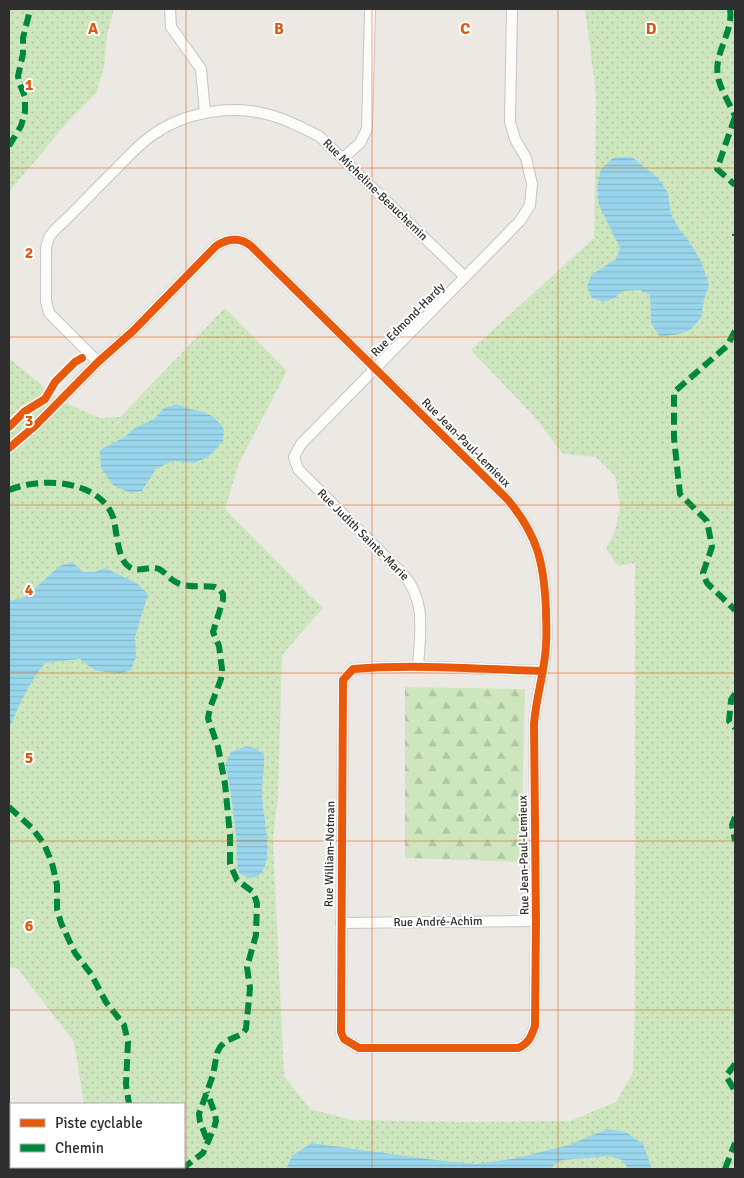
<svg xmlns="http://www.w3.org/2000/svg" width="744" height="1178" font-family="Signika,sans-serif">
	<style>
		.grass { fill: url(#grass-dots) }
		.forest { fill: url(#forest-firs) }
		.water { fill: url(#water-rules) }
		.lines { fill: none; stroke-linecap: round; stroke-linejoin: round }
		.minor-casing { stroke: #c5c4c5; stroke-width: 12 }
		.minor { stroke: #fcfcfb; stroke-width: 10 }
		.quiet { stroke: #00873e; stroke-width: 6; stroke-dasharray: 12 6; stroke-linecap: butt }
		.cycleway-casing { stroke: #fff; stroke-width: 11 }
		.cycleway { stroke: #e8590c; stroke-width: 8 }
		.grid { fill: none; stroke: #df570e; stroke-width: 1; stroke-opacity: 0.55 }
		.labels { text-anchor: middle; dominant-baseline: central; stroke-width: 4; stroke-linejoin: round; paint-order: stroke }
		.street-label { font-size: 12px; fill: #2e2e2e; stroke: #fff }
		.grid-label { font-size: 16px; text-anchor: middle; font-weight: bold; fill: #df570e; stroke: #fff; stroke-width: 4; stroke-linejoin: round; paint-order: stroke }
	</style>
	<defs>
		<pattern id="grass-dots" width="8" height="8" patternUnits="userSpaceOnUse" patternTransform="scale(1.25)"><rect width="8" height="8" fill="#cee6be"/><path d="M2 2h.1M6 6h.1" fill="none" stroke="#b1c6a4" stroke-width="1.8" stroke-linecap="round"/></pattern>
		<pattern id="forest-firs" width="22" height="20" patternUnits="userSpaceOnUse" patternTransform="scale(1.25)"><rect width="22" height="20" fill="#cee6be"/><path d="M5 1l3.5 6h-7zM16 11l3.5 6h-7z" fill="#b1c6a4"/></pattern>
		<pattern id="water-rules" width="6" height="5" patternUnits="userSpaceOnUse" patternTransform="scale(1.25)"><rect width="6" height="5" fill="#99d6ec"/><path d="M0 2.5h6" fill="none" stroke="#84b8cb"/></pattern>
	</defs>
	<rect width="100%" height="100%" fill="#ece8e4"/>
	<g class="grass">
		<polygon points="9,9 114,9 107,35 104,68 96,93 65,125 9,192"/>
		<polygon points="585,9 735,9 735,1169 9,1169 9,1165 11,1163 11,1167 184,1167 184,1104 82,1104 84,1103 74,1042 18,969 9,967 9,358 61,401 100,418 120,417 225,308 287,371 239,463 225,509 323,608 282,655 278,797 273,840 284,1076 310,1109 352,1120 464,1122 570,1121 616,1102 633,1072 635,998 635,563 618,566 606,549 615,531 620,505 615,476 596,457 563,454 533,415 471,350 594,238 596,94"/>
	</g>
	<polygon class="forest" points="405,687 525,689 521,862 405,858"/>
	<g class="water">
		<polygon points="614,157 632,157 659,179 668,193 671,214 679,229 688,240 701,261 709,285 704,300 701,318 690,330 679,334 660,337 651,323 650,295 640,290 622,291 615,298 603,302 592,298 587,287 591,275 616,259 620,248 599,205 597,187 601,169"/>
		<path d="M177 404C198 415 207 405 224 429L223 441 208 457 194 463 172 461 156 469 142 491 130 493 113 485 101 468 100 450 125 437 133 429 154 419 164 408Z"/>
		<path d="M72 562 83 572H95L105 568 138 584 148 594 135 637 136 657 131 670 120 674 94 670 80 659 45 663C28 684 19 705 9 729V601L25 597 60 566Z"/>
		<path d="M247 746 257 749 264 755C265 767 262 779 262 791 261 811 277 862 258 876 256 877 253 877 251 878L240 874C234 860 238 849 236 835 233 811 231 788 225 765L231 752Z"/>
		<polygon points="607,1129 626,1132 643,1144 652,1169 629,1169 622,1160 609,1156 562,1160 549,1169 286,1169 292,1156 311,1143 435,1160 476,1164 512,1159 569,1145"/>
	</g>
	<g class="lines">
		<defs>
			<g id="minor">
				<polyline points="170,9 171,27 201,69 205,113"/>
				<polyline points="343,158 360,143 367,129 370,9"/>
				<path d="M98 362 49 313 46 301V248L49 237 53 232C74 212 94 191 115 170 126 159 137 146 151 136 184 112 231 104 270 115 288 120 303 128 319 136L465 277"/>
				<path d="M9 448 35 426 98 362 133 331 216 246C228 238 240 237 251 246L508 500C538 536 544 563 546 610 546 621 547 633 546 644 545 671 536 697 534 724L536 921 535 1026C531 1037 529 1043 518 1048H359L344 1039 341 1032 343 680 353 669C416 664 479 669 542 671"/>
				<path d="M418 667C420 633 427 600 402 573L298 469 294 457 301 444 520 221 530 205 532 184 526 158 515 139 510 122 512 9"/>
				<polyline points="341,923 536,921"/>
			</g>
		</defs>
		<use href="#minor" class="minor-casing"/>
		<use href="#minor" class="minor"/>
		<g class="quiet">
			<path d="M730 9C734 32 713 53 718 77 720 88 730 105 735 116"/>
			<polyline points="735,117 717,169 735,185"/>
			<polyline points="9,146 21,126 25,112 25,97 19,82 18,76 23,54 23,38 29,14 29,9"/>
			<polyline points="735,234 735,236"/>
			<polyline points="735,331 727,346 674,392 674,438 680,494 707,521 712,547 703,573 707,583 735,610"/>
			<path d="M9 490C40 477 99 479 113 517 117 530 117 556 127 565 137 575 148 565 159 569 165 572 169 578 174 581 186 589 202 585 215 587L220 590 223 594V600L213 632 219 646 222 669 221 679 210 708 208 718 218 747 225 784 230 835V864L237 880 253 892 257 903 256 935 247 967 250 988 246 1029 242 1034 226 1041 220 1047 217 1053 213 1075 199 1114 200 1122 208 1142"/>
			<polyline points="735,694 731,700 729,721 735,728"/>
			<polyline points="9,807 32,828 44,844 52,863 57,885 57,909 61,923 75,953 91,974 106,1002 124,1025 128,1042 126,1085 129,1104"/>
			<polyline points="735,817 732,825 735,841"/>
			<polyline points="735,1064 726,1076 735,1091"/>
			<polyline points="141,1167 141,1169"/>
			<polyline points="167,1167 171,1169"/>
			<polyline points="182,1169 203,1153 214,1128 216,1121 215,1114 207,1092"/>
			<polyline points="725,1169 735,1143"/>
		</g>
		<defs>
			<g id="cycleway">
				<polyline points="9,427 24,412 45,399 55,382 75,362 82,358"/>
				<path d="M9 448 35 426 98 362 133 331 216 246C228 238 240 237 251 246L508 500C538 536 544 563 546 610 546 621 547 633 546 644 545 671 536 697 534 724L536 921 535 1026C531 1037 529 1043 518 1048H359L344 1039 341 1032 343 680 353 669C416 664 479 669 542 671"/>
			</g>
		</defs>
		<use href="#cycleway" class="cycleway-casing"/>
		<use href="#cycleway" class="cycleway"/>
	</g>
	<path class="grid" d="M186 9V1169M372 9V1169M558 9V1169M9 168H735M9 337H735M9 505H735M9 673H735M9 841H735M9 1010H735"/>
	<g class="labels">
		<g class="street-label">
			<text transform="translate(375 190) rotate(44)">Rue Micheline-Beauchemin</text>
			<text transform="translate(408 320) rotate(-45)">Rue Edmond-Hardy</text>
			<text transform="translate(466 443) rotate(45)">Rue Jean-Paul-Lemieux</text>
			<text transform="translate(363 535) rotate(45)">Rue Judith Sainte-Marie</text>
			<text transform="translate(330 854) rotate(-89)">Rue William-Notman</text>
			<text transform="translate(524 855) rotate(-91)">Rue Jean-Paul-Lemieux</text>
			<text transform="translate(438 922) rotate(-1)">Rue André-Achim</text>
		</g>
	</g>
	<g class="grid-label">
		<text x="93" y="34">A</text>
		<text x="279" y="34">B</text>
		<text x="465" y="34">C</text>
		<text x="651" y="34">D</text>
		<text x="29" y="90">1</text>
		<text x="29" y="258">2</text>
		<text x="29" y="426">3</text>
		<text x="29" y="595">4</text>
		<text x="29" y="763">5</text>
		<text x="29" y="931">6</text>
	</g>
	<rect width="744" height="1178" fill="none" stroke="#2e2e2e" stroke-width="20"/>
	<rect x="10" y="1103" width="175" height="65" fill="#ffffff" stroke="#ababab"/>
	<rect x="20" y="1119" width="25" height="8" fill="#e8590c" stroke="#ababab"/>
	<text x="55" y="1128" font-size="15" fill="#2e2e2e">Piste cyclable</text>
	<rect x="20" y="1144" width="25" height="8" fill="#00873e" stroke="#ababab"/>
	<text x="55" y="1153" font-size="15" fill="#2e2e2e">Chemin</text>
</svg>
